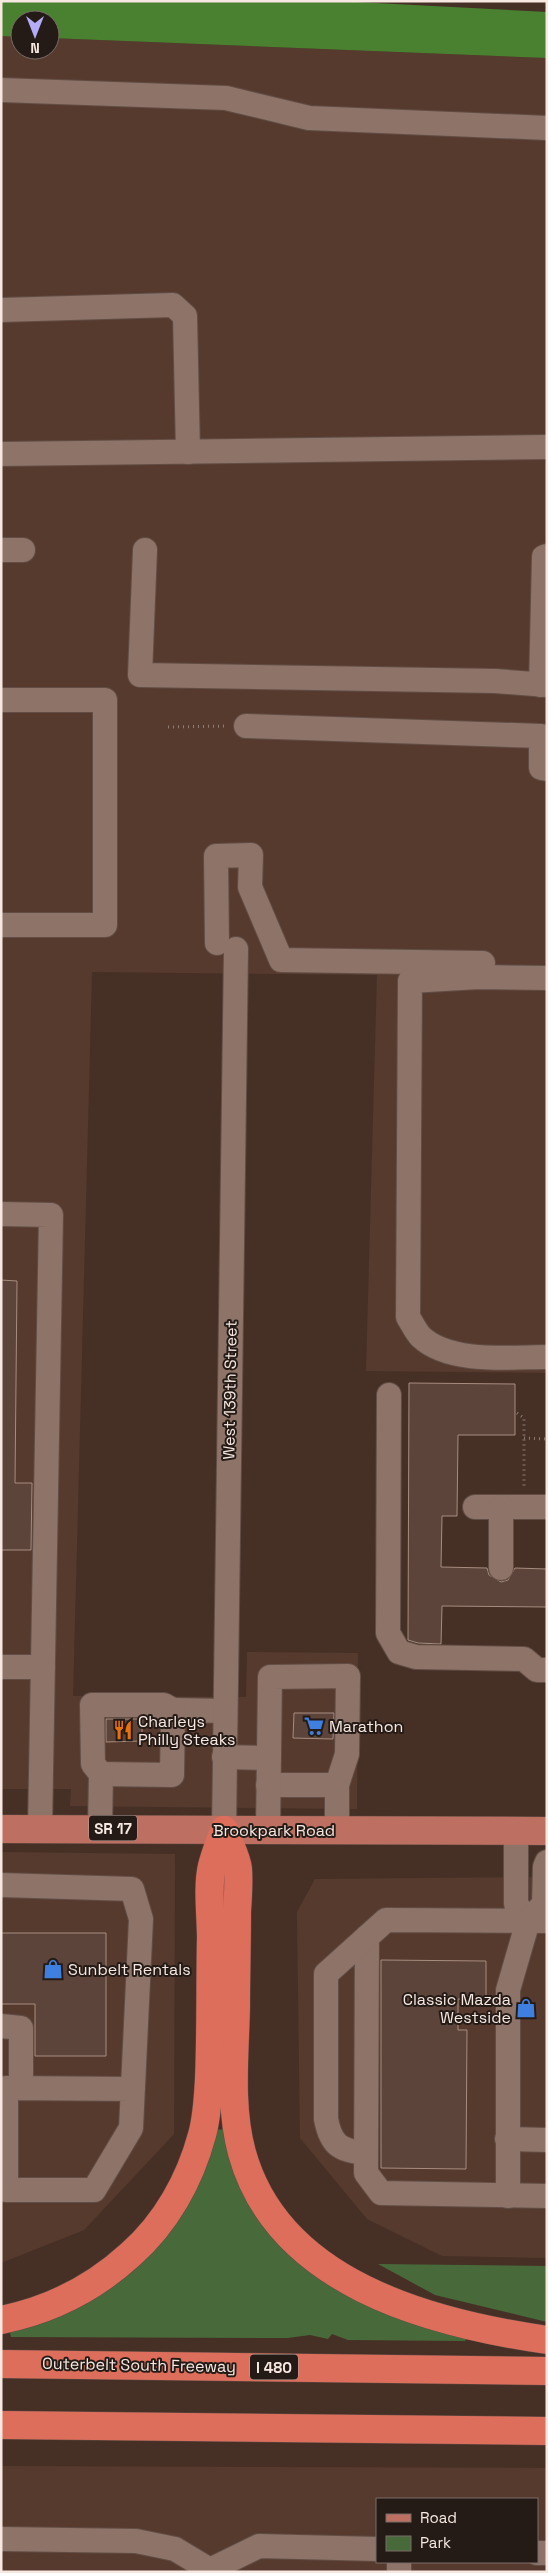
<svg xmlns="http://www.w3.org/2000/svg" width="548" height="2573" font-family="'Space Grotesk',sans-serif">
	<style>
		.built { fill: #573a2e; fill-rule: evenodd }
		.green { fill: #48693a }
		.forest { fill: #4a8131 }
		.building { fill: #5c443a; stroke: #a78c80 }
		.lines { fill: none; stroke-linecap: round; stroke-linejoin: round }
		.minor-casing { stroke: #614d45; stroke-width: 26 }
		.major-casing { stroke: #614d45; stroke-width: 29 }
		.highway-casing { stroke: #614d45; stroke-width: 29 }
		.path { stroke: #8e7b73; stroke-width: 3; stroke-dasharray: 1 4; stroke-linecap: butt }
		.minor { stroke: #8d7368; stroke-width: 24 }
		.major { stroke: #bd7061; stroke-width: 28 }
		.highway { stroke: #dd6e5c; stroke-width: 28 }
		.labels { text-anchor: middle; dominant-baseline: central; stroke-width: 4; stroke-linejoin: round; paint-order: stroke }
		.shield { fill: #251b16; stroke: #b8aaa5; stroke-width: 1 }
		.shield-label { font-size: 15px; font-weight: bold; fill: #f7e8e2 }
		.street-label { font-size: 16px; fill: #f7e8e2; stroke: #251b16 }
		.poi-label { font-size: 16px; fill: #f7e8e2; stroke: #251b16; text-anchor: start }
	</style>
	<rect width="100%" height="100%" fill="#463026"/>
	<g class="built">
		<polygon points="1,36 20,37 20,50 50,50 50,38 547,58 547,1373 366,1371 377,975 92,972 73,1696 246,1697 247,1652 358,1653 357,1809 70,1806 71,1789 1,1789"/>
		<polygon points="1,1852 175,1854 174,2134 84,2230 1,2263"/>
		<polygon points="547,1877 547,2258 442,2256 367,2219 300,2138 297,1912 315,1879"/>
		<path d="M1 2466 547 2468V2572H1ZM377 2499H537V2562H377Z"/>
	</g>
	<g class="green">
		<polygon points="226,2129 267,2222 467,2338 465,2341 348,2340 332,2334 328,2339 310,2335 288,2338 11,2337 10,2333 6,2332 93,2297 214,2130"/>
		<polygon points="378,2264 547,2266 547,2322 435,2295"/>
	</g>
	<polygon class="forest" points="1,1 337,1 547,12 547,58 50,38 50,20 20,20 20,37 1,36"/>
	<g class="building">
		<polygon points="1,1280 17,1281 15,1483 32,1483 31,1550 1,1550"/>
		<polygon points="409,1383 515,1384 515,1435 458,1435 457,1516 442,1516 441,1567 487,1568 489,1575 501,1582 508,1580 515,1568 547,1569 547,1607 442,1606 441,1644 418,1643 408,1640"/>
		<polygon points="294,1713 334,1713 333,1739 293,1738"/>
		<polygon points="106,1719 142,1719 142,1741 106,1742"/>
		<polygon points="1,1933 106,1933 106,2056 35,2056 35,2004 1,2004"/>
		<polygon points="381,1960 486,1961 486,2000 458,1999 458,2030 467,2030 466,2169 381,2168"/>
	</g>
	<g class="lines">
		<defs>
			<g id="minor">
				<polyline points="1,90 226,98 309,118 547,128"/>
				<polyline points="1,310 173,305 185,316 188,452"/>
				<polyline points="1,454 547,447"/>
				<polyline points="1,550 23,550"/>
				<polyline points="145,550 140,675 495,681 547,685"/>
				<polyline points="541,685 544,557 547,556"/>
				<polyline points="1,700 105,700 105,925 1,925"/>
				<polyline points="246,726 541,736 541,768 547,769"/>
				<polyline points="217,943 216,856 251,855 250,887 281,960 483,963"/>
				<path d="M547 978 479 977 410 981 408 1317C412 1323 416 1332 421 1337 450 1364 510 1357 547 1357"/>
				<polyline points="1,1214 51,1215 40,1829"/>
				<polyline points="389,1395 388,1633 399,1652 416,1657 524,1659 537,1670 547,1670"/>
				<polyline points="475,1507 547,1507"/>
				<polyline points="501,1568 501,1507"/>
				<polyline points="1,1667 43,1667"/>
				<polyline points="157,1714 173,1710 225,1711"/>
				<polyline points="224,1757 269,1758"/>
				<polyline points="101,1774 172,1775 173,1710"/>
				<polyline points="268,1785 337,1785 337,1830"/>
				<polyline points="100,1828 101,1774 93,1764 92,1705 164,1705 173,1710"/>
				<polyline points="224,1830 236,949"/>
				<polyline points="268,1830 270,1677 348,1676 347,1754 337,1785"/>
				<polyline points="516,1830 516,1904 528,1921"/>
				<polyline points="1,1885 132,1889 141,1919 131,2128 94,2190 6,2190 6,2088 133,2089"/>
				<polyline points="367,1937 366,2173 381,2193 547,2196"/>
				<polyline points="1,2026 21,2028 21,2088"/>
				<polyline points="507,2139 547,2140"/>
				<path d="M366 2153C340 2151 331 2145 326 2119V1974L386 1920 547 1921"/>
				<polyline points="508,2196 508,1990 528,1921 544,1904 545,1867 547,1862"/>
				<polyline points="1,2539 136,2541 175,2549 210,2570 259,2546 377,2549"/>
				<polyline points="537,2553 547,2553"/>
				<polyline points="399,2562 399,2572"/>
			</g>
			<polyline id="major" points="1,1829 547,1831"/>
			<g id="highway">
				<path d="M224 1830C228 1842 237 1857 238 1869 239 1883 238 1897 237 1911 237 1942 236 1974 236 2006 235 2054 229 2106 242 2153 278 2283 429 2323 547 2340"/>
				<path d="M1 2320C51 2310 94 2288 131 2254 166 2223 190 2180 202 2135 207 2118 208 2097 209 2079 211 2032 210 1985 211 1938 211 1917 207 1886 212 1866 215 1854 220 1842 224 1830"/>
				<polyline points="1,2364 547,2371"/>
				<polyline points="1,2425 547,2431"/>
			</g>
		</defs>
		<use href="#minor" class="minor-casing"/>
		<use href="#major" class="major-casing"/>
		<use href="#highway" class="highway-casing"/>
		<g class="path">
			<polyline points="168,727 228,726"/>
			<polyline points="517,1413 524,1418 524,1487"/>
			<polyline points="524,1438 547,1439"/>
		</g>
		<use href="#minor" class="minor"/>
		<use href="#major" class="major"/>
		<use href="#highway" class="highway"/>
	</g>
	<defs>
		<symbol id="supermarket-bare" viewBox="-9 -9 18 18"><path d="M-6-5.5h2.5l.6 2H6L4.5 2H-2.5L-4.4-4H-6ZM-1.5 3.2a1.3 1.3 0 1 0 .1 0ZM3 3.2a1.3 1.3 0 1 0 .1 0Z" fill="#3f7fe0" stroke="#251b16" stroke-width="2.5" paint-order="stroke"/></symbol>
		<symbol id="restaurant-bare" viewBox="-9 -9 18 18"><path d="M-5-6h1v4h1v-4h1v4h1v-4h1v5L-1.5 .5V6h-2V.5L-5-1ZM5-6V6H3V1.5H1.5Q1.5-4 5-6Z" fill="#e8710a" stroke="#251b16" stroke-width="2.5" paint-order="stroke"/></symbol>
		<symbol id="shop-bare" viewBox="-9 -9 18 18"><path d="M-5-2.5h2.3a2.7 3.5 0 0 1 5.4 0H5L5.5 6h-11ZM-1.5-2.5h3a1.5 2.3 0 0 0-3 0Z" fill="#3f7fe0" stroke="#251b16" stroke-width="2.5" paint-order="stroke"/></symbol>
	</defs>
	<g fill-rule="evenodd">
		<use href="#supermarket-bare" x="300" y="1712" width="28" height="28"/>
		<use href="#restaurant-bare" x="109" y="1716" width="28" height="28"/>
		<use href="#shop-bare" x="39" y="1955" width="28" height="28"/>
		<use href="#shop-bare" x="512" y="1994" width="28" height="28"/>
	</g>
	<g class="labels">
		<g class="shield">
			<rect x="89" y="1815.5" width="48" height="25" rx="4"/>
			<rect x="250" y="2354.5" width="48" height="25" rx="4"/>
		</g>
		<g class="shield-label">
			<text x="113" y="1828">SR 17</text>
			<text x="274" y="2367">I 480</text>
		</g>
		<g class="street-label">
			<text transform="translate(230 1390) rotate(-89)">West 139th Street</text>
			<text x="274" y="1830">Brookpark Road</text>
			<text transform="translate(139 2365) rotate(1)">Outerbelt South Freeway</text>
		</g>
		<g class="poi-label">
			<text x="138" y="1721">Charleys<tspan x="138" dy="18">Philly Steaks</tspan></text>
			<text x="329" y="1726">Marathon</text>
			<text x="68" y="1969">Sunbelt Rentals</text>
			<text x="511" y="1999" text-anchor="end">Classic Mazda<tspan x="511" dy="18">Westside</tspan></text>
		</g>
	</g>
	<rect width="548" height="2573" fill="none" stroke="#f7e8e2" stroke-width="5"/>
	<rect x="376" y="2498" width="162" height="65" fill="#251b16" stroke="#796d68"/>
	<rect x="386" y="2514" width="25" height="8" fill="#bd7061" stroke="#796d68"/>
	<text x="420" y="2523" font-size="15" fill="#f7e8e2">Road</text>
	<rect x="386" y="2536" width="25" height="15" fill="#48693a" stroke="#796d68"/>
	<text x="420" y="2548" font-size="15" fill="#f7e8e2">Park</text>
	<g transform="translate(35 35) rotate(180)"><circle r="24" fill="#251b16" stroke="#796d68"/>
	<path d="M0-4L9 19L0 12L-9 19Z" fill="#b4acf9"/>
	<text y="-8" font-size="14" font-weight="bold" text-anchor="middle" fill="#f7e8e2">N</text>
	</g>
</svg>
